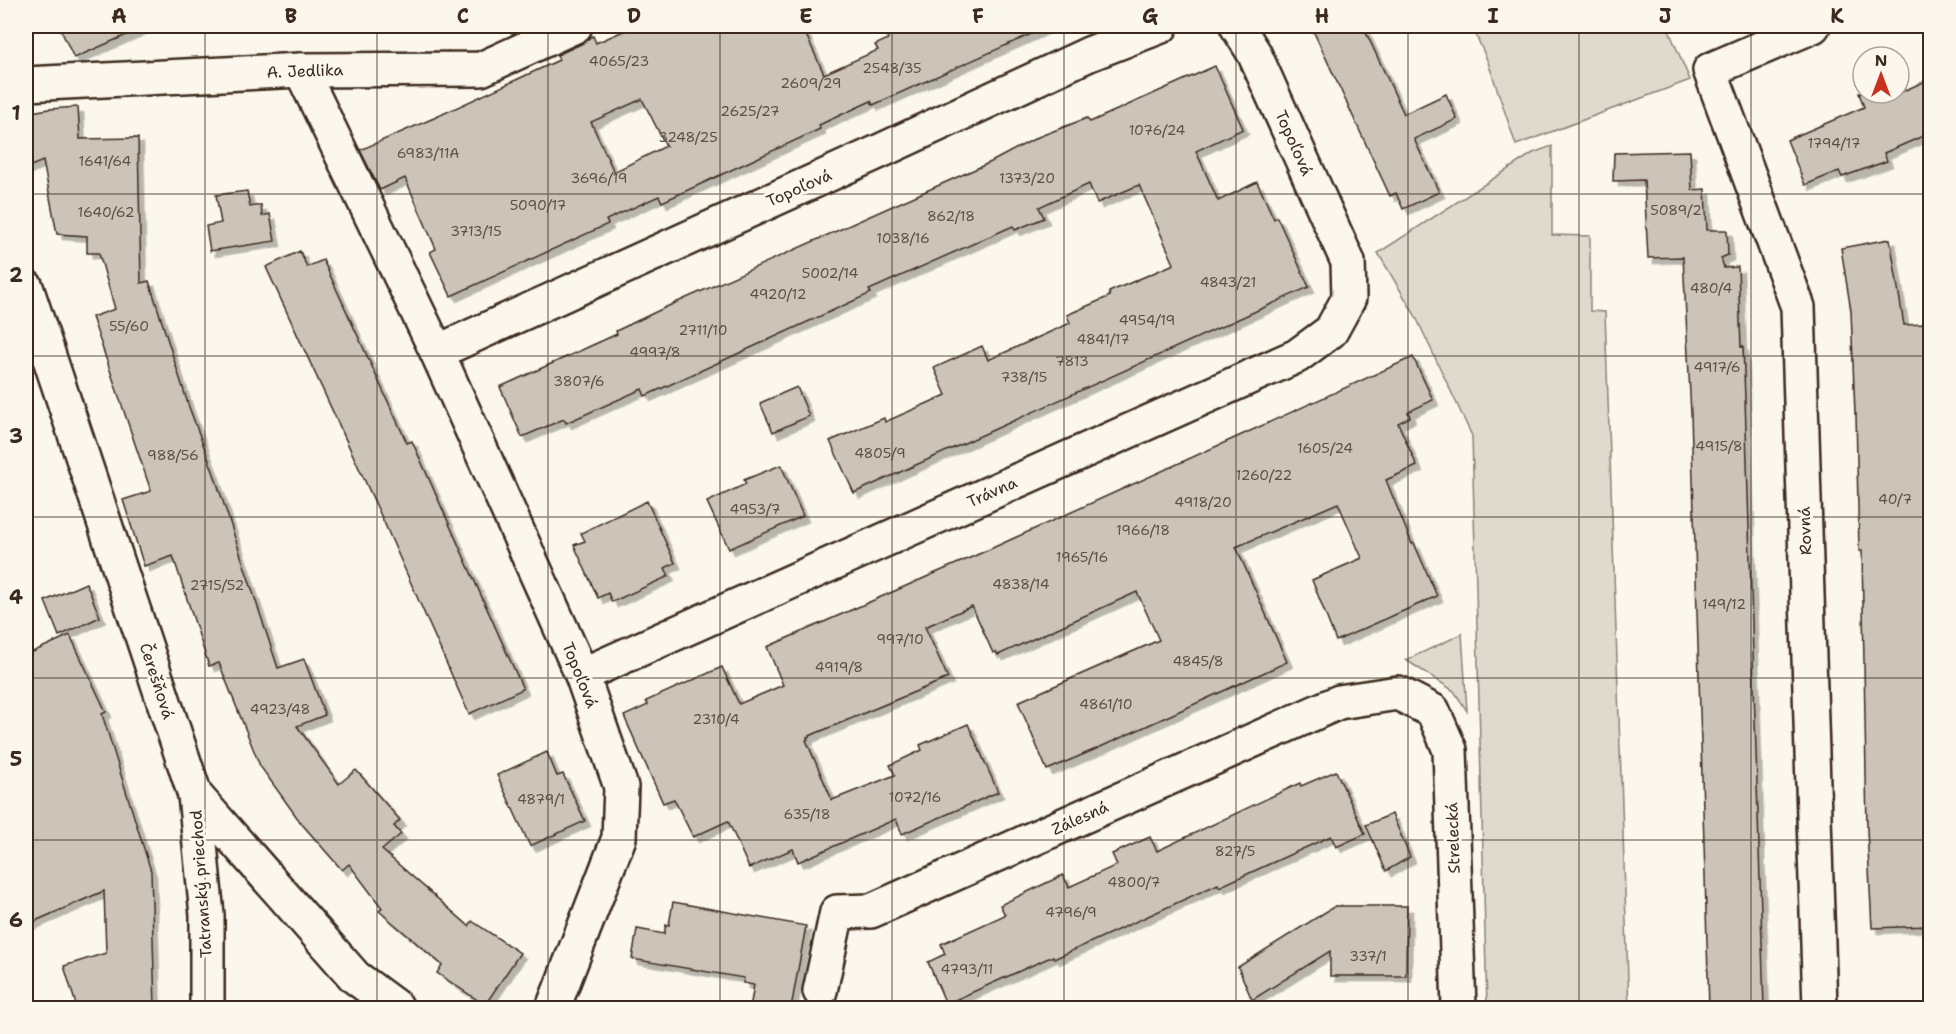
<svg xmlns="http://www.w3.org/2000/svg" width="1956" height="1034" font-family="'Shantell Sans',sans-serif">
	<style>
		.green { fill: #dfd9ce; stroke: #8d8276; stroke-width: 1.5 }
		.building { fill: #ccc4b9; stroke: #3b2a1e; stroke-width: 1.5; fill-rule: evenodd; filter: url(#shadow) }
		.lines { fill: none; stroke-linecap: round; stroke-linejoin: round }
		.minor-casing { stroke: #3b2a1e; stroke-width: 38 }
		.minor { stroke: #fbf7ec; stroke-width: 33 }
		.grid { fill: none; stroke: #3b2a1e; stroke-width: 1.5; stroke-opacity: 0.55 }
		.labels { text-anchor: middle; dominant-baseline: central; stroke-width: 6; stroke-linejoin: round; paint-order: stroke }
		.number-label { font-size: 14px; fill: #5f5045 }
		.street-label { font-size: 16px; fill: #3b2a1e; stroke: #fbf7ec }
		.neatline { fill: none; stroke: #3b2a1e; stroke-width: 2 }
		.grid-label { font-size: 20px; text-anchor: middle; font-weight: bold; fill: #3b2a1e }
	</style>
	<defs>
		<filter id="shadow"><feDropShadow dx="5.5" dy="5.5" stdDeviation="0" flood-color="#0004"/></filter>
	</defs>
	<rect width="100%" height="100%" fill="#fbf7ec"/>
	<filter id="ink" filterUnits="userSpaceOnUse"><feTurbulence type="fractalNoise" baseFrequency=".0167" numOctaves="2"/><feDisplacementMap in="SourceGraphic" scale="12" xChannelSelector="R" yChannelSelector="G"/><feConvolveMatrix kernelMatrix="1 2 1 2 8 2 1 2 1" color-interpolation-filters="sRGB"/></filter>
	<g filter="url(#ink)">
		<g class="green">
			<polygon points="1472,26 1667,26 1690,80 1516,145 1488,62"/>
			<polygon points="1552,146 1552,235 1590,236 1590,311 1605,312 1629,1008 1487,1008 1472,436 1415,315 1378,253 1533,153"/>
			<polygon points="1462,634 1467,711 1454,691 1406,660"/>
		</g>
		<g class="building">
			<polygon points="59,26 147,26 74,58"/>
			<path d="M635 26H802L824 74 878 50 875 45 888 39 882 26H1049L873 105 871 101 819 125 820 129 662 202 659 196 606 220 608 224 451 296 430 252 436 249 405 178 380 190 360 150 434 118 559 60 557 55 583 43 589 38 593 36 596 43ZM642 99 666 146 614 172 591 122Z"/>
			<polygon points="1311,26 1363,26 1404,114 1446,94 1457,119 1414,139 1439,192 1403,209 1396,193 1390,196"/>
			<polygon points="1215,66 1243,129 1196,151 1218,201 1257,182 1274,219 1277,217 1309,287 854,493 830,441 884,418 885,422 946,395 934,368 982,346 988,360 1070,323 1067,315 1110,296 1109,292 1174,264 1139,185 1097,203 1089,184 1039,207 1044,218 1015,230 1013,226 869,290 871,293 645,396 642,389 566,423 564,419 522,437 500,387 617,334 616,331 664,308 991,162 1038,137 1087,118 1090,122"/>
			<polygon points="1930,79 1930,133 1884,153 1887,161 1842,177 1839,171 1805,185 1787,140 1864,107 1859,93 1899,93"/>
			<polygon points="78,107 80,139 138,138 141,283 149,281 189,407 213,471 278,668 304,659 325,715 297,726 339,784 356,770 400,820 394,826 401,834 382,850 469,926 472,921 520,953 485,1005 437,973 442,965 379,911 382,908 349,864 342,870 301,823 260,766 219,663 209,666 173,556 144,566 123,500 151,491 92,317 115,309 99,253 87,253 87,236 57,234 43,161 26,168 26,113 49,109"/>
			<polygon points="1690,151 1692,190 1705,189 1707,230 1727,230 1728,255 1721,258 1724,268 1738,267 1741,347 1743,346 1745,398 1764,1008 1709,1008 1691,414 1683,257 1648,258 1644,180 1613,181 1614,153"/>
			<polygon points="247,191 250,207 261,205 262,216 270,214 275,241 210,251 206,226 221,223 216,195"/>
			<polygon points="1890,239 1904,325 1925,324 1925,378 1930,461 1930,926 1872,928 1867,830 1862,551 1859,551 1856,414 1855,414 1851,311 1841,248"/>
			<polygon points="300,251 307,267 323,260 407,443 412,441 523,689 469,714 383,520 266,267"/>
			<polygon points="1413,357 1433,400 1408,412 1410,417 1398,423 1417,466 1386,480 1412,544 1414,543 1437,596 1336,641 1312,580 1362,558 1338,503 1236,547 1287,662 1096,749 1047,770 1018,702 1159,640 1137,592 998,655 996,652 993,653 972,606 925,627 948,678 807,737 808,739 806,740 832,800 895,775 890,765 922,750 920,745 968,724 998,792 902,834 896,819 798,862 793,849 749,868 728,821 693,837 674,799 663,803 624,716 648,705 646,701 722,667 739,704 783,685 767,647 988,550"/>
			<polygon points="797,387 809,416 773,432 760,403"/>
			<polygon points="781,465 803,516 729,549 707,502 746,484 744,480"/>
			<polygon points="647,501 675,563 665,568 669,576 612,602 608,593 598,598 574,545 585,541 581,533"/>
			<polygon points="86,583 100,617 59,636 45,601"/>
			<polygon points="70,635 106,712 102,714 151,871 155,1008 77,1008 64,966 106,953 104,891 26,925 26,655"/>
			<polygon points="547,752 557,776 563,774 585,821 530,846 497,775"/>
			<polygon points="1336,771 1365,834 1336,847 1331,836 1219,887 1218,884 1054,959 1053,956 946,1004 928,962 945,954 941,944 1005,915 1000,905 1063,875 1069,887 1117,865 1112,854 1150,837 1157,851 1300,783 1301,786"/>
			<polygon points="1392,814 1410,857 1386,871 1366,825"/>
			<polygon points="673,902 806,926 791,1008 750,1008 754,985 743,983 744,978 632,959 637,929 664,934 666,925 669,925"/>
			<polygon points="1335,906 1407,906 1406,976 1330,976 1330,951 1252,1000 1238,967"/>
		</g>
		<g class="lines">
			<defs>
				<g id="minor">
					<polyline points="1813,26 1710,70 1798,307 1820,1008"/>
					<polyline points="301,70 437,352 582,675 621,787 619,838 553,1008"/>
					<polyline points="26,84 301,70 481,69 575,26"/>
					<polyline points="26,287 195,795 355,977 397,1008"/>
					<polyline points="437,352 876,153 1089,54 1161,26"/>
					<polyline points="582,675 1297,356 1331,331 1349,298 1348,262 1254,53 1237,26"/>
					<polyline points="195,795 207,915 207,1008"/>
					<polyline points="820,991 837,912 871,911 1339,702 1398,693 1433,711 1450,750 1459,1008"/>
				</g>
			</defs>
			<use href="#minor" class="minor-casing"/>
			<use href="#minor" class="minor"/>
		</g>
	</g>
	<path class="grid" d="M205 26V1008M377 26V1008M548 26V1008M720 26V1008M892 26V1008M1064 26V1008M1236 26V1008M1408 26V1008M1579 26V1008M1751 26V1008M26 194H1930M26 356H1930M26 517H1930M26 678H1930M26 840H1930"/>
	<g class="labels">
		<g class="number-label">
			<text x="619" y="61">4065/23</text>
			<text x="892" y="68">2548/35</text>
			<text x="811" y="83">2609/29</text>
			<text x="750" y="111">2625/27</text>
			<text x="1157" y="130">1076/24</text>
			<text x="688" y="137">3248/25</text>
			<text x="1834" y="143">1794/17</text>
			<text x="428" y="153">6983/11A</text>
			<text x="105" y="161">1641/64</text>
			<text x="599" y="178">3696/19</text>
			<text x="1027" y="178">1373/20</text>
			<text x="538" y="205">5090/17</text>
			<text x="1676" y="210">5089/2</text>
			<text x="106" y="212">1640/62</text>
			<text x="951" y="216">862/18</text>
			<text x="476" y="231">3713/15</text>
			<text x="903" y="238">1038/16</text>
			<text x="830" y="273">5002/14</text>
			<text x="1228" y="282">4843/21</text>
			<text x="1711" y="288">480/4</text>
			<text x="778" y="294">4920/12</text>
			<text x="1147" y="320">4954/19</text>
			<text x="129" y="326">55/60</text>
			<text x="703" y="330">2711/10</text>
			<text x="1103" y="339">4841/17</text>
			<text x="655" y="352">4997/8</text>
			<text x="1072" y="361">7813</text>
			<text x="1717" y="367">4917/6</text>
			<text x="1024" y="377">738/15</text>
			<text x="579" y="381">3807/6</text>
			<text x="1719" y="446">4915/8</text>
			<text x="1325" y="448">1605/24</text>
			<text x="880" y="453">4805/9</text>
			<text x="173" y="455">988/56</text>
			<text x="1264" y="475">1260/22</text>
			<text x="1895" y="499">40/7</text>
			<text x="1203" y="502">4918/20</text>
			<text x="755" y="509">4953/7</text>
			<text x="1143" y="530">1966/18</text>
			<text x="1082" y="557">1965/16</text>
			<text x="1021" y="584">4838/14</text>
			<text x="217" y="585">2715/52</text>
			<text x="1724" y="604">149/12</text>
			<text x="900" y="639">997/10</text>
			<text x="1198" y="661">4845/8</text>
			<text x="839" y="667">4919/8</text>
			<text x="1106" y="704">4861/10</text>
			<text x="280" y="709">4923/48</text>
			<text x="716" y="719">2310/4</text>
			<text x="915" y="797">1072/16</text>
			<text x="541" y="799">4879/1</text>
			<text x="807" y="814">635/18</text>
			<text x="1235" y="851">827/5</text>
			<text x="1134" y="882">4800/7</text>
			<text x="1071" y="912">4796/9</text>
			<text x="1368" y="956">337/1</text>
			<text x="967" y="969">4793/11</text>
		</g>
		<g class="street-label">
			<text transform="translate(305 71) rotate(-2)">A. Jedlika</text>
			<text transform="translate(1294 143) rotate(66)">Topoľová</text>
			<text transform="translate(799 188) rotate(-24)">Topoľová</text>
			<text transform="translate(992 492) rotate(-24)">Trávna</text>
			<text transform="translate(1805 531) rotate(-92)">Rovná</text>
			<text transform="translate(580 675) rotate(68)">Topoľová</text>
			<text transform="translate(157 681) rotate(72)">Čerešňová</text>
			<text transform="translate(1080 818) rotate(-24)">Zálesná</text>
			<text transform="translate(1453 838) rotate(-92)">Strelecká</text>
			<text transform="translate(201 884) rotate(-94)">Tatranský priechod</text>
		</g>
	</g>
	<rect width="1956" height="1034" fill="none" stroke="#fbf7ec" stroke-width="66"/>
	<g transform="translate(1881 75)"><circle r="28" fill="#fbf7ec" stroke="#aea59a" stroke-width="1.5"/>
	<path d="M0-4.5L10 22L0 15L-10 22Z" fill="#c8321e"/>
	<text y="-9" font-size="16" font-weight="bold" text-anchor="middle" fill="#3b2a1e">N</text>
	</g>
	<rect x="33" y="33" width="1890" height="968" class="neatline"/>
	<g class="grid-label">
		<text x="119" y="23">A</text>
		<text x="291" y="23">B</text>
		<text x="463" y="23">C</text>
		<text x="634" y="23">D</text>
		<text x="806" y="23">E</text>
		<text x="978" y="23">F</text>
		<text x="1150" y="23">G</text>
		<text x="1322" y="23">H</text>
		<text x="1493" y="23">I</text>
		<text x="1665" y="23">J</text>
		<text x="1837" y="23">K</text>
		<text x="16" y="120">1</text>
		<text x="16" y="282">2</text>
		<text x="16" y="443">3</text>
		<text x="16" y="604">4</text>
		<text x="16" y="766">5</text>
		<text x="16" y="927">6</text>
	</g>
</svg>
